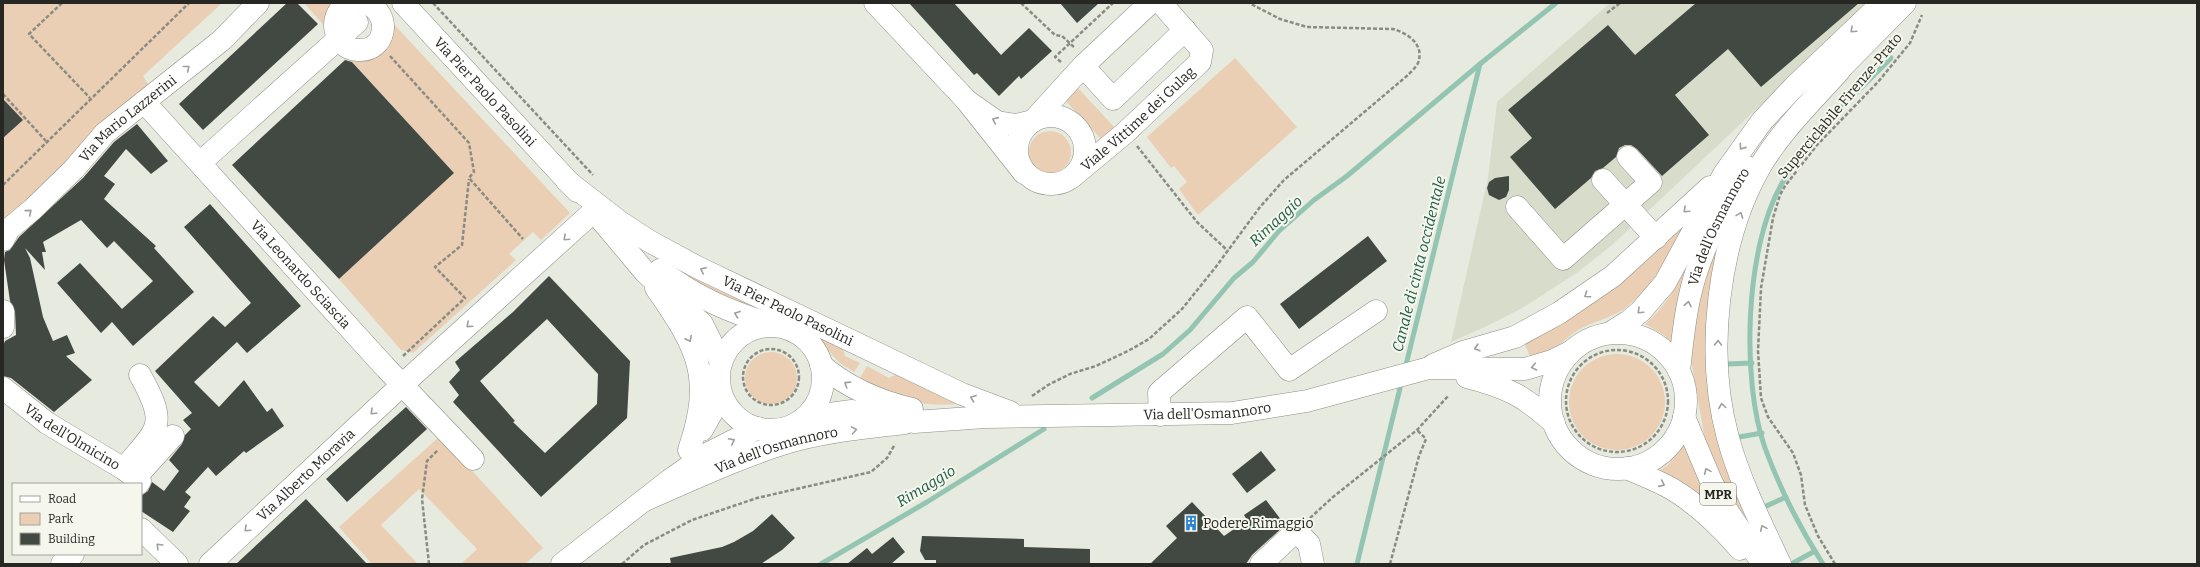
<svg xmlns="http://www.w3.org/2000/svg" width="2200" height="567" font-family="Bitter,serif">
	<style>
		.built { fill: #d8dcca }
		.green { fill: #eacfb5 }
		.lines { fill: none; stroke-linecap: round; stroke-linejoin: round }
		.stream { stroke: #94c4b2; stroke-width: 5 }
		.building { fill: #424942; fill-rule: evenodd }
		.minor-casing { stroke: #8d8f85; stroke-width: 23 }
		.major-casing { stroke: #8d8f85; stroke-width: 23 }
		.path { stroke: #8a8c83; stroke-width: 2.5; stroke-dasharray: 4 2; stroke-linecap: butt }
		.minor { stroke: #fff; stroke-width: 22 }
		.major { stroke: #fff; stroke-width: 22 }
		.oneway { stroke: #9e9e9c }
		.labels { text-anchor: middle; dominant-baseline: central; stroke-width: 4; stroke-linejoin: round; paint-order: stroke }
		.shield { fill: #f5f7ec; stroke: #65665f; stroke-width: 1 }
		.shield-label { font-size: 13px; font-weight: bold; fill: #272823 }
		.street-label { font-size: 14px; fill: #272823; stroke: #f5f7ec }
		.poi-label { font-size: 14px; fill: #272823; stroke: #f5f7ec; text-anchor: start }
		.water-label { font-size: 15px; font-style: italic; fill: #205c4b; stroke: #f5f7ec }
	</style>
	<rect width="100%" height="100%" fill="#e7eade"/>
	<polygon class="built" points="1610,3 1869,3 1612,245 1578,272 1524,307 1489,325 1451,342 1488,178 1497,102"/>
	<g class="green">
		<polygon points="3,3 222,3 143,76 150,87 3,225"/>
		<polygon points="304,3 356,3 330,32"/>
		<polygon points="388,18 570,213 541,240 533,232 509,254 516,260 413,353 401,350 339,279 454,173 348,57 360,50"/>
		<polygon points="1235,58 1297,127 1198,215 1179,189 1187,182 1174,166 1171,168 1147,137"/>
		<polygon points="1075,85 1117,130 1104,142 1062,97"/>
		<circle cx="1050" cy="152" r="21"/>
		<path d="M1688 216C1672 248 1655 287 1624 309 1611 318 1594 321 1580 329 1570 334 1563 343 1553 349 1547 354 1538 356 1531 359L1524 342Z"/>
		<polygon points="1732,218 1714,286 1748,512 1743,514 1726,489 1707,451 1690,354 1691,332 1708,258"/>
		<polygon points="669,261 841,342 845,356 860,363 854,372 840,363 809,331 794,322 746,309 686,280"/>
		<path d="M1687 264 1672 343 1664 335 1645 324C1665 308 1676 287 1687 264Z"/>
		<circle cx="771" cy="378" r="26"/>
		<circle cx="1617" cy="402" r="48"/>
		<path d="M867 366 889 378 902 371 967 404C952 404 935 406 920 403 900 399 877 388 860 378Z"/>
		<polygon points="440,436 543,548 525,564 461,564 477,549 419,489 381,525 418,564 372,564 339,527"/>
		<polygon points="1684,444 1713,505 1657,472 1668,465"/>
	</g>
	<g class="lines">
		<g class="stream">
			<polyline points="1728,364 1752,363"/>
			<polyline points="1405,369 1480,64 1556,3"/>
			<polyline points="1092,398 1163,354 1190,330 1234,278 1253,262 1279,231 1314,200 1347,176 1480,64"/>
			<polyline points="1739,437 1762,433"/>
			<polyline points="1762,508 1786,497"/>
			<polyline points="1793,563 1815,551"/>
			<polyline points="821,564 927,502 1044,429"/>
			<polyline points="1357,564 1402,380"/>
			<path d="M1823 564C1800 528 1780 489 1765 448 1741 380 1745 249 1781 185 1808 136 1852 98 1891 58"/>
		</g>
	</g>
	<g class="building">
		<polygon points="287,3 297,3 318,24 203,130 179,104"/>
		<polygon points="909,3 954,3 1001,55 1029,28 1052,51 1021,79 1019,76 999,96 977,73 974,75"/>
		<polygon points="1060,3 1099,3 1077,23"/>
		<polygon points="1696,3 1859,3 1761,87 1728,49 1675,95 1709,135 1662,176 1637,149 1631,145 1625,145 1619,148 1616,157 1603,168 1595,171 1591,178 1555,209 1510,157 1532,138 1508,110 1608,25 1635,55"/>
		<polygon points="345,60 352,62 454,173 339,279 232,165"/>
		<polygon points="3,99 23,120 3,138"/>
		<polygon points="137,124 168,161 151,174 126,149 104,176 115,184 104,199 156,246 154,248 194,292 133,346 112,322 101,333 57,283 80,263 122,309 153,281 114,241 107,248 81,220 43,242 46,252 42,252 45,270 25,248 30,258 43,317 53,341 67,335 75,353 66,356 92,380 54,412 11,378 3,376 3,346 5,341 16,335 15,311 10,301 4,260 5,252 10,250 19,237 83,178 114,142"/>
		<polygon points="1509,176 1509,190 1506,197 1499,200 1489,195 1487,188 1489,182 1495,178"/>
		<polygon points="210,204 301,306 247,353 237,342 194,382 219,407 244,380 267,412 272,408 284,426 246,453 244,451 216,476 208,467 185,492 191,497 184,507 190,511 173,532 141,511 141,496 148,491 152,482 164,491 179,471 169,460 182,444 185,435 191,429 183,420 192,413 155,371 213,316 225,327 251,303 184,227"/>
		<polygon points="1368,236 1387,261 1299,329 1280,304"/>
		<path d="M549 276 630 361 627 418 541 497 453 402 459 395 449 382 460 370 455 362 513 312ZM547 319 598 374 597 404 545 453 513 422 515 421 480 381Z"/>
		<polygon points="406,407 427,429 347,502 326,479"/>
		<polygon points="1261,451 1276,470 1247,493 1232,474"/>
		<polygon points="306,499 367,564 236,564"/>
		<polygon points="1266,500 1285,525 1252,555 1246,564 1150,564 1177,538 1166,526 1192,502 1224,536 1247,520 1244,515"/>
		<polygon points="772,514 795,538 782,550 761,564 671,564 670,558 722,547 734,542 753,531"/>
		<polygon points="922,536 1024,539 1024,547 1090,549 1090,564 936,564 936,560 925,560 920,551"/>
		<polygon points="893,537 905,552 891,564 847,564 867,548 872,554"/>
	</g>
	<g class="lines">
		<defs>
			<g id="minor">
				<path d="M351 3C326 11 332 49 358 50 386 52 393 14 366 3"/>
				<polyline points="875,3 967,101"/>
				<polyline points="1150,3 1083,66 1113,99 1185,30"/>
				<path id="s1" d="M144 102 386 368 473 459"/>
				<circle cx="1051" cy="150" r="34"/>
				<polyline points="201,162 357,22"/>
				<polyline points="1024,173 967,101 997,122 1016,125 1033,121 1083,66"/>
				<path id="s2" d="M1072 177 1126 132 1200 62 1202 50 1161 3"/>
				<polyline points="1603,180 1656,238"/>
				<polyline points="1517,207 1563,259 1651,182 1628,157"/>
				<path id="s3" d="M3 240 9 229 33 209 74 169 105 133 222 40 258 3"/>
				<path d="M656 288C698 348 714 377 689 450"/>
				<polyline points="3,311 3,327"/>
				<path id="s4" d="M3 388 47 423 124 469 140 481 138 484"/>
				<polyline points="1160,415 1159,393 1162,390 1247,317 1289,370 1376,311"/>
				<polyline points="702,430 716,405 719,387"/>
				<path d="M124 469C158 427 169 427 140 375"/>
				<polyline points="136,477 173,436"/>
				<path id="s5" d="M645 500C693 479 746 454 796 440 831 431 869 427 905 423"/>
				<polyline points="141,529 177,564"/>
				<polyline points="62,564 73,554"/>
				<path id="s6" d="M210 564 402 385 594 211"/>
				<polyline points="562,564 670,480 707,454 758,428"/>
				<polyline points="1261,564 1296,531 1309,544 1313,564"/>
			</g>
			<g id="major">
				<path id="s7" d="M403 3 577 191"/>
				<polyline points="1829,80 1905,3"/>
				<path id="s8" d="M567 181 620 222 649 241 697 267 962 394 1010 412"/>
				<polyline points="598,216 645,272 702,324 721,362"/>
				<path d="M660 270C697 298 728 311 772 325"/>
				<circle cx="771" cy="378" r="52"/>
				<polyline points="1610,333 1629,321 1641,311 1665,283 1724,174 1762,121 1794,87 1882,3"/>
				<circle cx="1618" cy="401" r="68"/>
				<path d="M821 365C848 388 878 401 912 409"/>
				<polyline points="1433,365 1463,352 1515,337 1559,313 1613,276 1710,187"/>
				<path id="s9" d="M1679 371C1682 345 1684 320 1690 295 1699 254 1724 203 1747 167"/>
				<path d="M1467 377C1507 387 1524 396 1554 423"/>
				<path id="s10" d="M806 417 852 411 914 422 985 417 1232 413 1307 401 1429 368 1525 369 1552 361 1570 352"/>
				<polyline points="1684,417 1711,481 1724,506 1763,564"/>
				<path d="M1627 468C1642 475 1658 481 1672 489 1699 505 1720 526 1740 549"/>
				<path d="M1780 564C1761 523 1740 482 1728 438 1705 354 1717 241 1761 165 1782 130 1813 100 1840 70"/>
			</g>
		</defs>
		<use href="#minor" class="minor-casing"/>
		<use href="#major" class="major-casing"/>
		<g class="path">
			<polyline points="62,3 29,34 90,98"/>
			<polyline points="433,3 593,175"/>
			<polyline points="1021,3 1055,35 1062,36 1075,48"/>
			<polyline points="1607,13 1620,3"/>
			<polyline points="390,56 469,143 474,172 469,178 523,239"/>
			<polyline points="1061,62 1055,57 1113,3"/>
			<polyline points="3,94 46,141"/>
			<polyline points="1137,146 1197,222 1228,251"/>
			<polyline points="3,185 189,3"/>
			<circle cx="771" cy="377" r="28"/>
			<circle cx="1617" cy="401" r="51"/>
			<polyline points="403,356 465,298 435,267 462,245 469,179"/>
			<path d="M1032 396 1048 385 1070 374 1096 366 1128 351 1149 339 1182 309 1215 268 1260 207 1284 180 1408 75C1411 72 1416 67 1418 63 1425 44 1407 33 1393 29L1307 27 1280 19 1249 3"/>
			<polyline points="1310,518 1333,497 1417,430 1449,395"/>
			<polyline points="429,564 422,499 427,461 438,450"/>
			<polyline points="622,564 644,545 692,520 757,498 871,472 887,458 895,444"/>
			<polyline points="1390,564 1419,456 1426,439 1417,430"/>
			<polyline points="1835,564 1818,536 1805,505 1801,475 1793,453 1768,417 1761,398 1758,351 1761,288 1773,218 1780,195 1785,186 1817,145 1878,82 1910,43 1922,15"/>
		</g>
		<use href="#minor" class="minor"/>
		<use href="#major" class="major"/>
	</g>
	<defs><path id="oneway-chevron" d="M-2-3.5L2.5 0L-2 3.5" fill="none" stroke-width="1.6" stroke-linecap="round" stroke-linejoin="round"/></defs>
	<g class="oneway">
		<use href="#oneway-chevron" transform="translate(1853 30) rotate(137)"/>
		<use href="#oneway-chevron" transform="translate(187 68) rotate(-39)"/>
		<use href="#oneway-chevron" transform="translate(995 120) rotate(-156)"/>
		<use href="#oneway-chevron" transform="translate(1742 147) rotate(125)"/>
		<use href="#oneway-chevron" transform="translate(1686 210) rotate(137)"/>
		<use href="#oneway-chevron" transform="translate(29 212) rotate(-40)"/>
		<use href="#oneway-chevron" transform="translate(1740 215) rotate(-70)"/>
		<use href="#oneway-chevron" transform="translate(566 238) rotate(137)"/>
		<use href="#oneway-chevron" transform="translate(703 270) rotate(-154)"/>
		<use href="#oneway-chevron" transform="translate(1587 295) rotate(145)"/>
		<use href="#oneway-chevron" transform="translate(1688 304) rotate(-79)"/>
		<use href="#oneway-chevron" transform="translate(1640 311) rotate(137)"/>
		<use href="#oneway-chevron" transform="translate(737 314) rotate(-160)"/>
		<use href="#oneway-chevron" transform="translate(469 325) rotate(138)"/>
		<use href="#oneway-chevron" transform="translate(689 339) rotate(63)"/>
		<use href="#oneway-chevron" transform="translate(1718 343) rotate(-90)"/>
		<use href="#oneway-chevron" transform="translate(1477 348) rotate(163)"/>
		<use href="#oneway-chevron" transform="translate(1534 367) rotate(168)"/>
		<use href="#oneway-chevron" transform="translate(847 384) rotate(-147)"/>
		<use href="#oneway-chevron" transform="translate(973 398) rotate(-160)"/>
		<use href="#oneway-chevron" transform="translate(1722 406) rotate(-98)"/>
		<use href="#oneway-chevron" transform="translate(373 412) rotate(137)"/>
		<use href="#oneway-chevron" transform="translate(854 430) rotate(-10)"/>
		<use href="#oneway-chevron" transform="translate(732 441) rotate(-27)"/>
		<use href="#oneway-chevron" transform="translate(1707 471) rotate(-114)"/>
		<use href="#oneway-chevron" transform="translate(1662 484) rotate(24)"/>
		<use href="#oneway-chevron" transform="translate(1763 528) rotate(-114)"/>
		<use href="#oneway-chevron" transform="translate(247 529) rotate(137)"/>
		<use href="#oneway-chevron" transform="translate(159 546) rotate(-135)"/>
	</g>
	<defs>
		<symbol id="building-bare" viewBox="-9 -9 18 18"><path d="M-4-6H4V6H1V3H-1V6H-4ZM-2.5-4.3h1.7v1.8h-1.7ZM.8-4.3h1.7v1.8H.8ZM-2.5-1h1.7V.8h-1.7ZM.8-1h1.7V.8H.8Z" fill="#2c84d2" stroke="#f5f7ec" stroke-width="2.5" paint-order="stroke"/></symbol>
	</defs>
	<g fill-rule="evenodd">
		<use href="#building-bare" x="1180" y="512" width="22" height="22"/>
	</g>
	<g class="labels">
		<rect class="shield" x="1700" y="483" width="36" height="22" rx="3"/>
		<g class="shield-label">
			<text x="1718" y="494">MPR</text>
		</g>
		<g class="street-label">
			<text stroke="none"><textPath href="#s7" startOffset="121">Via Pier Paolo Pasolini</textPath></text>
			<text transform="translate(1840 106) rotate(-50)">Superciclabile Firenze-Prato</text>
			<text stroke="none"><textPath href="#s3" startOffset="175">Via Mario Lazzerini</textPath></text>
			<text stroke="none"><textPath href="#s2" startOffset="88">Viale Vittime dei Gulag</textPath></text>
			<text stroke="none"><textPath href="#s9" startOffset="151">Via dell'Osmannoro</textPath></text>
			<text stroke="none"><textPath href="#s1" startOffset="233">Via Leonardo Sciascia</textPath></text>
			<text stroke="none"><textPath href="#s8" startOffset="257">Via Pier Paolo Pasolini</textPath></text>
			<text stroke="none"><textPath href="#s10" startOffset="403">Via dell'Osmannoro</textPath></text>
			<text stroke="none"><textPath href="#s4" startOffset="85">Via dell'Olmicino</textPath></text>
			<text stroke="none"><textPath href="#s5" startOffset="141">Via dell'Osmannoro</textPath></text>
			<text stroke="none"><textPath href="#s6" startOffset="131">Via Alberto Moravia</textPath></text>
		</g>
		<g class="poi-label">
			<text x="1203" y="523">Podere Rimaggio</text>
		</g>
		<g class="water-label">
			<text transform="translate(1276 221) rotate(-43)">Rimaggio</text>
			<text transform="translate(1419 264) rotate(-76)">Canale di cinta occidentale</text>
			<text transform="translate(926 486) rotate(-31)">Rimaggio</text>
		</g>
	</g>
	<rect width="2200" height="567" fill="none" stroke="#272823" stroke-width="8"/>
	<rect x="12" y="483" width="130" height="72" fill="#f5f7ec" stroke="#a3a49c"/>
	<rect x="20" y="496" width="20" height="6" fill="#ffffff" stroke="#a3a49c"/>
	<text x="48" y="503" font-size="12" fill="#272823">Road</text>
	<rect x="20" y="513" width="20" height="12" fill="#eacfb5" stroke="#a3a49c"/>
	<text x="48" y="523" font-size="12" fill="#272823">Park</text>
	<rect x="20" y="533" width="20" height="12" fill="#424942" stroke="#a3a49c"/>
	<text x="48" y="543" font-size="12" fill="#272823">Building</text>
</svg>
